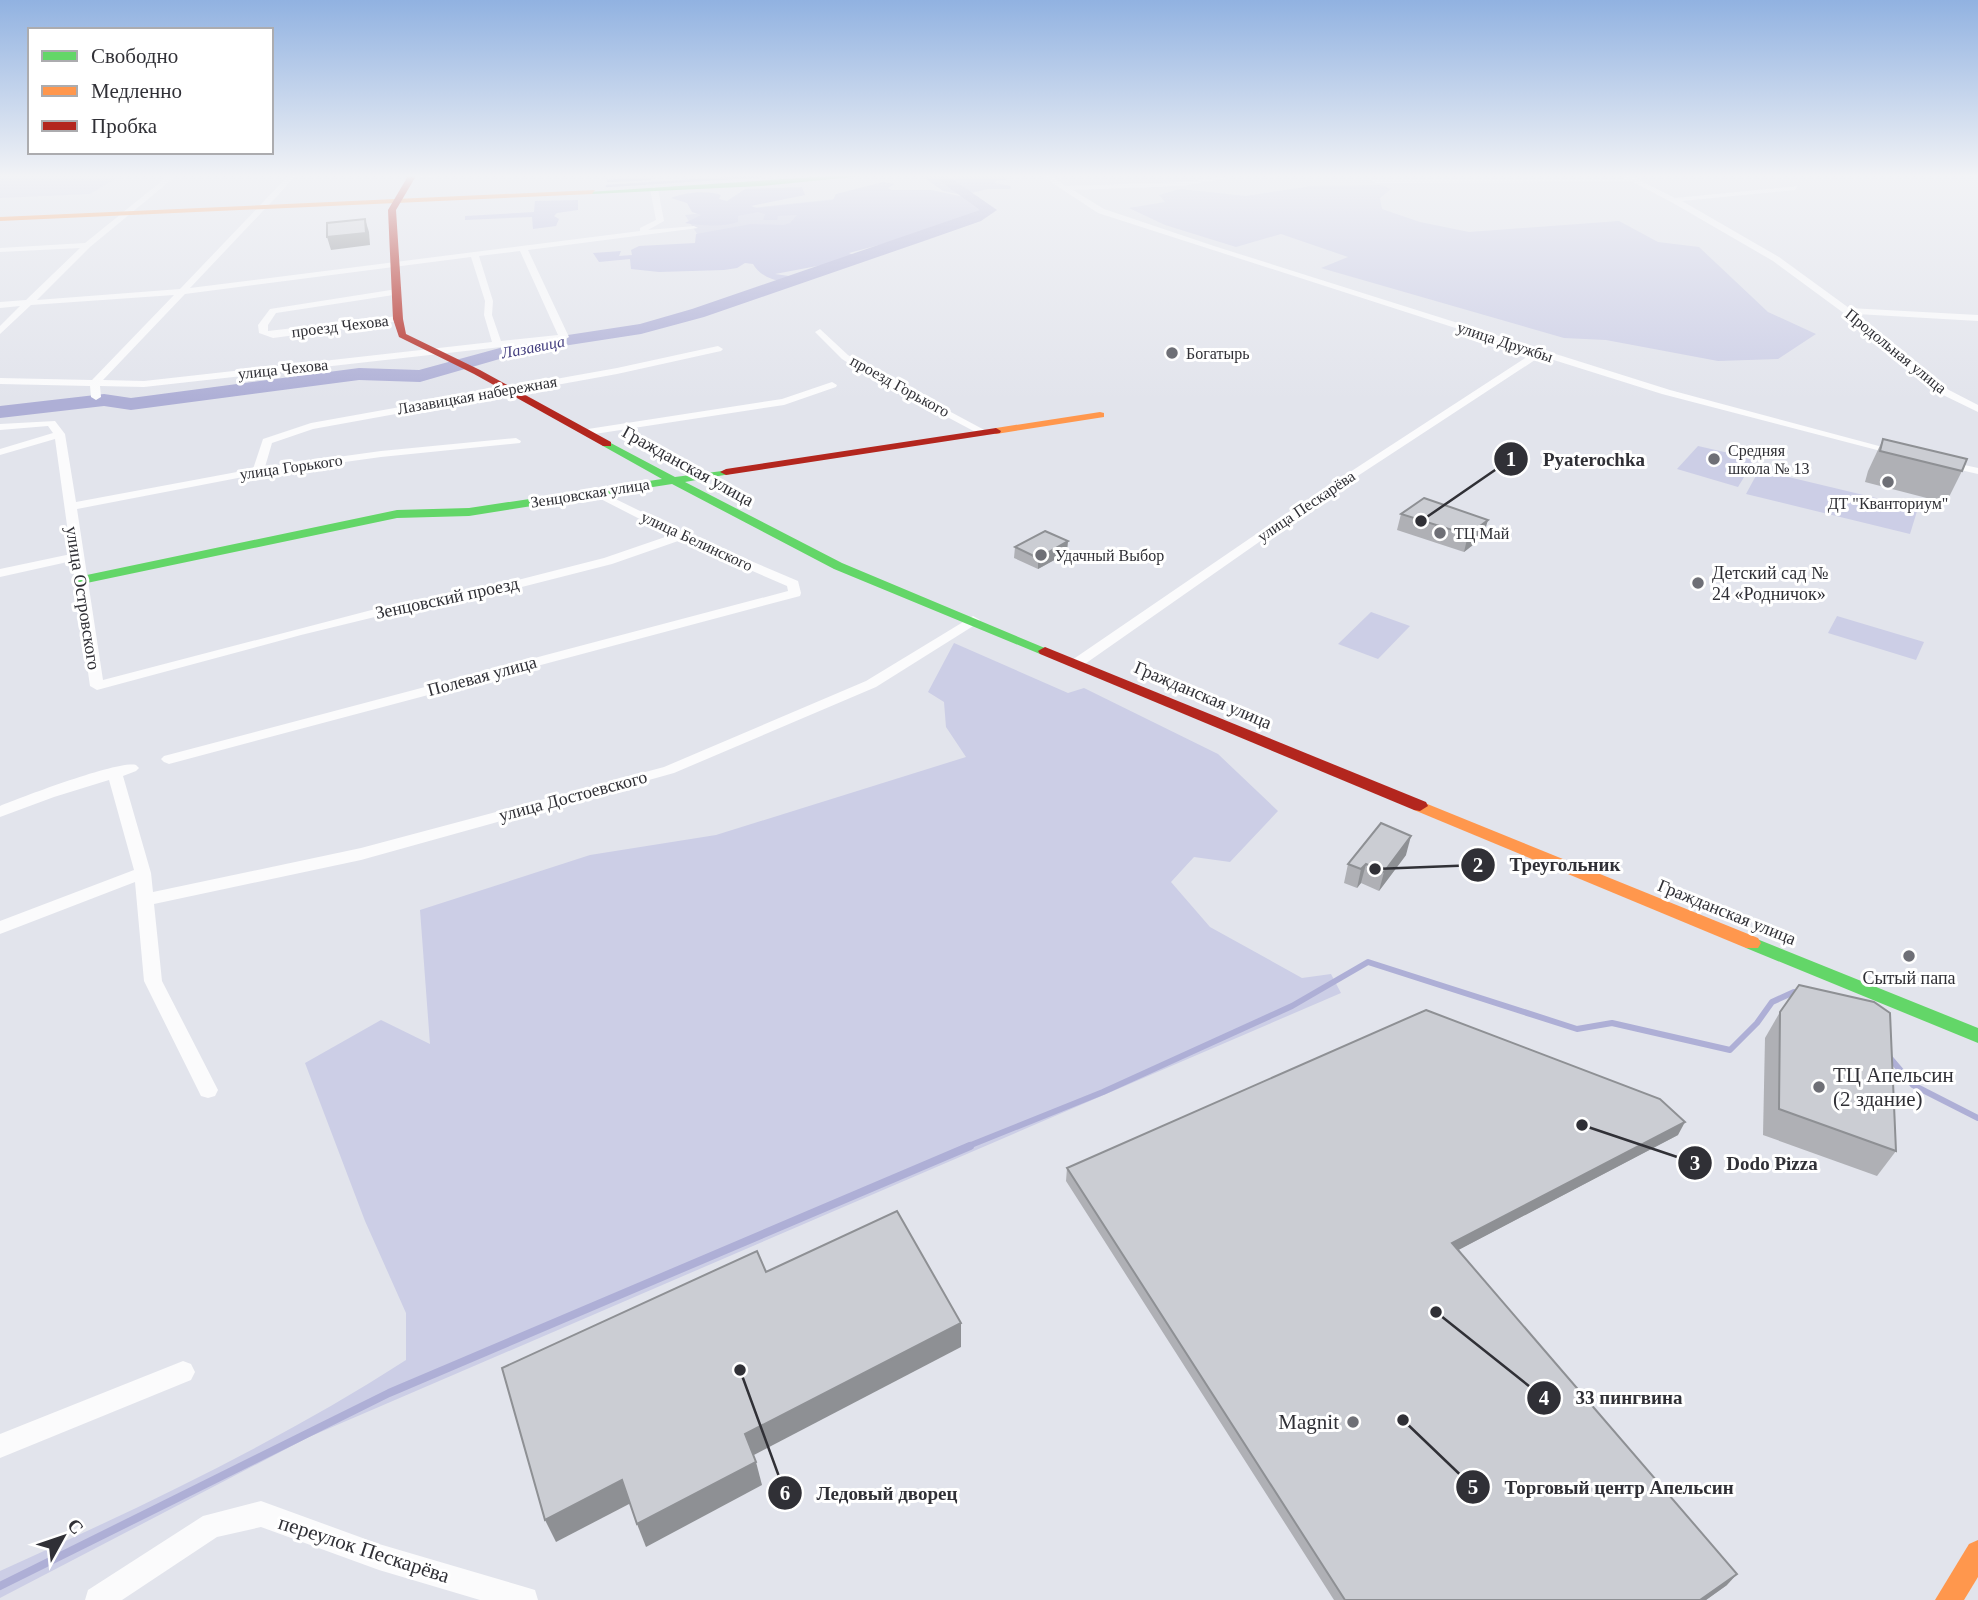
<svg xmlns="http://www.w3.org/2000/svg" width="1978" height="1600" font-family="Georgia,serif">
	<style>
		.green { fill: #cccee6 }
		.forest { fill: #c0c2e3 }
		.lines { fill: none; stroke-linecap: round; stroke-linejoin: round }
		.stream-far2 { stroke: #aeafd6; stroke-width: 2.5 }
		.stream-far1 { stroke: #aeafd6; stroke-width: 6 }
		.stream { stroke: #aeafd6; stroke-width: 8 }
		.river { fill: #aeafd6; fill-rule: evenodd }
		.street { fill: #fbfbfc; fill-rule: evenodd }
		.fast { fill: #63d668; fill-rule: evenodd }
		.slow { fill: #ff974d; fill-rule: evenodd }
		.jam { fill: #b3261e; fill-rule: evenodd }
		.wall { fill: #afb0b5 }
		.shaded-wall { fill: #8e9094 }
		.building { fill: #cbcdd3; stroke: #8e9094; stroke-width: 2 }
		.poi-dot { fill: #6e6f76; stroke: #fff; stroke-width: 2.5 }
		.labels { text-anchor: middle; dominant-baseline: central; stroke-width: 6; stroke-linejoin: round; paint-order: stroke }
		.far-street-label { font-size: 16px; fill: #303036; stroke: #fff }
		.far-water-label { font-size: 16px; font-style: italic; fill: #423d7e; stroke: #fff }
		.far-poi-label { font-size: 16px; fill: #303036; stroke: #fff; text-anchor: start }
		.street-label { font-size: 18px; fill: #303036; stroke: #fff }
		.poi-label { font-size: 18px; fill: #303036; stroke: #fff; text-anchor: start }
		.near-poi-label { font-size: 21px; fill: #303036; stroke: #fff; text-anchor: start }
		.near-street-label { font-size: 21px; fill: #303036; stroke: #fff }
		.leader { fill: none; stroke: #303036; stroke-width: 2.5 }
		.callout-dot { fill: #303036; stroke: #fff; stroke-width: 2.5 }
		.mark-label { font-size: 21px; text-anchor: middle; font-weight: bold; fill: #fff }
		.callout-label { font-size: 19px; text-anchor: middle; font-weight: bold; fill: #303036; stroke: #fff; stroke-width: 6; stroke-linejoin: round; paint-order: stroke }
	</style>
	<rect width="100%" height="100%" fill="#e2e4ec"/>
	<g class="green">
		<polygon points="0,176 120,176 90,194 0,198"/>
		<polygon points="1381,185 1391,189 1380,198 1382,209 1420,222 1469,232 1619,221 1658,242 1699,247 1768,312 1816,334 1778,359 1718,361 1606,340 1564,338 1321,268 1348,257 1281,234 1236,247 1165,225 1129,208 1165,202 1159,195 1180,189 1246,196 1312,186"/>
		<polygon points="902,192 927,214 701,240 685,215"/>
		<polygon points="1698,446 1755,459 1738,487 1677,469"/>
		<polygon points="1759,470 1918,508 1910,534 1746,494"/>
		<polygon points="1371,612 1410,626 1378,659 1338,644"/>
		<polygon points="1837,616 1924,642 1916,660 1828,633"/>
		<path d="M954 643 1068 693 1084 688 1218 754 1278 811 1230 862 1194 857 1171 882 1210 927 1302 978 1331 974 1341 993 309 1437 0 1598V1571C139 1508 277 1443 406 1360V1313L365 1221 305 1063 381 1020 430 1044 420 910 590 855 716 835 966 757 946 727 944 702 928 692Z"/>
	</g>
	<g class="forest">
		<polygon points="922,176 937,176 944,181 959,179 951,176 1009,176 1006,180 997,180 995,183 1011,186 1010,189 988,189 963,195 943,191"/>
		<path d="M883 182 894 184 888 188 891 190H931L965 197 986 211 960 221 957 224 849 253 855 256 854 259 775 274 796 277C782 286 761 278 753 264L745 263 737 268 724 270 659 272 631 269 630 259 599 262 593 253 621 251 619 256 632 255 631 250 639 246 695 243 696 234 751 224 783 225 790 223 797 215 778 216 777 220H763L765 214 758 212 738 216V222C724 227 700 226 685 223L701 215 692 212 687 203 671 198C684 192 708 190 721 195L719 199 727 201 745 189 802 187 805 195 751 206 757 208 833 200 836 194Z"/>
		<polygon points="578,200 578,210 557,213 554,216 559,219 556,226 533,229 532,217 465,220 465,216 534,212 535,201"/>
	</g>
	<g class="lines">
		<g class="stream-far2">
			<polyline points="608,181 650,179"/>
			<polyline points="607,186 763,176"/>
		</g>
		<g class="stream-far1">
			<polyline points="1890,1058 1913,1085 1978,1118"/>
			<polyline points="966,1147 1103,1092 1292,1006 1368,962 1577,1029 1612,1023 1730,1050 1757,1023 1772,1002 1794,992 1800,995"/>
		</g>
		<polyline class="stream" points="0,1586 389,1393 970,1146"/>
		<polygon class="river" points="933,176 948,176 997,210 981,221 924,241 704,317 641,334 524,352 420,382 359,380 131,410 104,406 0,418 0,406 104,394 131,398 359,368 419,370 522,342 640,324 692,309 980,210"/>
		<g class="street">
			<path d="M168 176H176L90 247 37 300 180 289 288 176H296L190 288 640 231V228L656 220 650 189 654 187 658 189 664 221 648 230 694 226 698 228 528 250 569 337 564 340 144 387 100 386 101 397 96 400 91 397 90 386 0 384V378L92 380 174 295 31 305 0 334V326L20 306 0 308V302L26 300 80 248 0 252V248L85 243ZM520 251 558 335 501 341 492 315 493 301 479 256ZM471 257 485 301 484 315 492 342 144 381 103 380 185 294Z"/>
			<polygon points="439,176 412,179 408,177 409,176"/>
			<polygon points="1042,176 1051,176 1066,186 1182,182 1240,176 1182,186 1073,190 1104,209 1214,246 1670,390 1905,453 1900,456 1662,394 1541,356 1295,517 1082,666 1072,666 1070,663 1072,660 1287,513 1533,353 1098,213"/>
			<polygon points="1621,176 1631,176 1675,198 1798,186 1795,190 1682,201 1779,257 1849,308 1978,315 1978,321 1857,314 1949,390 1978,405 1978,412 1941,394 1849,317 1773,261 1673,203 1633,182 1376,183 1372,181 1376,179 1625,179"/>
			<polygon points="397,289 401,292 400,294 276,313 268,325 268,331 398,316 401,317 401,321 273,338 259,333 258,325 270,309"/>
			<polygon points="820,329 848,355 865,366 990,433 981,435 859,370 842,359 815,332"/>
			<polygon points="718,346 723,349 721,351 617,374 313,429 272,443 265,467 381,451 516,438 521,441 520,443 381,457 258,474 77,509 103,680 383,607 498,585 604,558 671,535 589,493 587,491 593,488 685,533 798,581 801,593 800,596 169,764 164,762 161,759 164,756 788,591 787,586 681,540 612,564 498,593 383,615 301,635 97,690 90,686 72,561 0,577 0,569 71,554 55,439 0,455 0,449 53,433 48,426 0,430 0,424 55,421 65,434 76,502 253,469 263,439 311,423 617,368"/>
			<polygon points="832,382 837,385 836,387 784,405 588,435 583,432 588,429 782,399"/>
			<polygon points="1942,460 1978,468 1978,474 1938,465 1936,463"/>
			<path d="M973 616 980 620 978 623 876 687 674 773 361 860 154 904 162 981 218 1090 215 1096 208 1098 201 1096 144 981 135 882 0 934V921L134 870 109 780 54 797 0 817V806C22 797 119 760 136 765L139 768 136 771 123 776 151 873 153 892 361 848 664 767 866 681Z"/>
			<polygon points="183,1361 191,1364 195,1372 191,1380 0,1458 0,1434"/>
			<polygon points="261,1501 379,1544 525,1587 535,1590 538,1600 480,1600 379,1570 261,1527 217,1537 122,1600 85,1600 88,1590 203,1516"/>
		</g>
		<g class="fast">
			<polygon points="832,176 862,176 761,186 592,194 588,192"/>
			<polygon points="607,441 675,477 730,470 730,474 685,482 842,563 1052,651 1050,654 1040,654 834,569 672,484 469,516 397,518 82,584 76,580 82,576 397,510 469,508 662,479 603,446 602,444"/>
			<polygon points="1752,937 1978,1028 1978,1043 1746,948 1743,943 1746,938"/>
		</g>
		<g class="slow">
			<polygon points="595,190 592,194 0,221 0,217"/>
			<polygon points="1100,412 1104,413 1104,417 996,434 991,431 996,428"/>
			<polygon points="1420,801 1758,938 1761,943 1758,948 1746,948 1414,810 1412,806 1414,802"/>
			<polygon points="1978,1540 1978,1577 1964,1600 1935,1600 1969,1544"/>
		</g>
		<g class="jam">
			<polygon points="408,176 416,176 396,210 403,319 406,334 480,370 611,442 611,446 603,446 474,374 399,337 393,319 388,210"/>
			<polygon points="996,428 1001,431 1000,433 726,475 720,472 726,469"/>
			<polygon points="1045,647 1426,802 1428,806 1420,811 1414,810 1040,654 1038,651"/>
		</g>
	</g>
	<g class="wall">
		<polygon points="1883,439 1962,471 1946,503 1865,482 1868,471"/>
		<polygon points="1401,514 1483,537 1464,552 1397,530"/>
		<polygon points="1015,547 1067,553 1038,569 1014,558"/>
		<polygon points="1406,855 1379,891 1361,883 1357,888 1344,883 1348,864"/>
		<polygon points="1780,1012 1896,1151 1877,1176 1763,1135 1765,1038"/>
		<polygon points="1678,1135 1458,1250 1727,1585 1706,1600 1334,1600 1066,1181 1067,1168"/>
	</g>
	<g class="shaded-wall">
		<polygon points="365,219 369,232 370,245 331,250 327,237"/>
		<polygon points="1488,520 1483,537 1464,552 1468,535"/>
		<polygon points="1068,541 1067,553 1038,569 1038,558"/>
		<polygon points="1411,836 1406,855 1379,891 1384,872"/>
		<polygon points="1366,864 1361,883 1357,888 1361,869"/>
		<polygon points="1685,1122 1678,1135 1447,1256 1452,1243"/>
		<polygon points="961,1323 961,1347 750,1457 745,1434"/>
		<polygon points="756,1462 762,1485 646,1547 637,1524"/>
		<polygon points="622,1480 631,1503 556,1542 545,1520"/>
		<polygon points="1737,1574 1727,1585 1706,1600 1700,1600"/>
	</g>
	<g class="building">
		<polygon points="365,219 366,233 327,237 327,223"/>
		<polygon points="1883,439 1967,459 1962,471 1880,451"/>
		<polygon points="1424,498 1488,520 1468,535 1401,514"/>
		<polygon points="1045,531 1068,541 1038,558 1015,547"/>
		<polygon points="1381,823 1411,836 1384,872 1366,864 1361,869 1348,864"/>
		<polygon points="1799,985 1874,1002 1890,1013 1896,1151 1779,1109 1780,1012"/>
		<polygon points="1426,1010 1660,1099 1685,1122 1452,1243 1737,1574 1700,1600 1345,1600 1067,1168"/>
		<polygon points="897,1211 961,1323 745,1434 756,1462 637,1524 622,1480 545,1520 502,1368 757,1251 766,1272"/>
	</g>
	<linearGradient id="sky" x2="0" y2="1"><stop stop-color="#91b2e1"/><stop offset="0.44" stop-color="#f2f3f6"/><stop offset="1" stop-color="#f2f3f6" stop-opacity="0"/></linearGradient>
	<rect width="1978" height="400" fill="url(#sky)"/>
	<g class="poi-dot">
		<circle cx="1172" cy="353" r="7"/>
		<circle cx="1714" cy="459" r="7"/>
		<circle cx="1888" cy="482" r="7"/>
		<circle cx="1440" cy="533" r="7"/>
		<circle cx="1041" cy="555" r="7"/>
		<circle cx="1698" cy="583" r="7"/>
		<circle cx="1909" cy="956" r="7"/>
		<circle cx="1819" cy="1087" r="7"/>
		<circle cx="1353" cy="1422" r="7"/>
	</g>
	<g class="labels">
		<g class="far-street-label">
			<text transform="translate(340 326) rotate(-7)">проезд Чехова</text>
			<text transform="translate(1505 342) rotate(18)">улица Дружбы</text>
			<text transform="translate(1896 351) rotate(39)">Продольная улица</text>
			<text transform="translate(283 369) rotate(-6)">улица Чехова</text>
			<text transform="translate(900 386) rotate(29)">проезд Горького</text>
			<text transform="translate(477 395) rotate(-10)">Лазавицкая набережная</text>
			<text transform="translate(291 467) rotate(-8)">улица Горького</text>
			<text transform="translate(590 493) rotate(-9)">Зенцовская улица</text>
			<text transform="translate(1306 506) rotate(-34)">улица Пескарёва</text>
			<text transform="translate(697 541) rotate(25)">улица Белинского</text>
		</g>
		<g class="far-water-label">
			<text transform="translate(533 347) rotate(-11)">Лазавица</text>
		</g>
		<g class="far-poi-label">
			<text x="1186" y="353">Богатырь</text>
			<text x="1728" y="450">Средняя<tspan x="1728" dy="18">школа № 13</tspan></text>
			<text x="1888" y="503" text-anchor="middle">ДТ "Кванториум"</text>
			<text x="1454" y="533">ТЦ Май</text>
			<text x="1055" y="555">Удачный Выбор</text>
		</g>
		<g class="street-label">
			<text transform="translate(688 466) rotate(29)">Гражданская улица</text>
			<text transform="translate(83 598) rotate(81)">улица Островского</text>
			<text transform="translate(447 598) rotate(-12)">Зенцовский проезд</text>
			<text transform="translate(482 676) rotate(-15)">Полевая улица</text>
			<text transform="translate(1203 695) rotate(23)">Гражданская улица</text>
			<text transform="translate(573 796) rotate(-15)">улица Достоевского</text>
			<text transform="translate(1727 912) rotate(22)">Гражданская улица</text>
		</g>
		<g class="poi-label">
			<text x="1712" y="573">Детский сад №<tspan x="1712" dy="21">24 «Родничок»</tspan></text>
			<text x="1909" y="978" text-anchor="middle">Сытый папа</text>
		</g>
		<g class="near-poi-label">
			<text x="1833" y="1075">ТЦ Апельсин<tspan x="1833" dy="24">(2 здание)</tspan></text>
			<text x="1339" y="1422" text-anchor="end">Magnit</text>
		</g>
		<g class="near-street-label">
			<text transform="translate(364 1549) rotate(18)">переулок Пескарёва</text>
		</g>
	</g>
	<path class="leader" d="M1421 521L1511 459M1375 869L1478 865M1582 1125L1695 1163M1436 1312L1544 1398M1403 1420L1473 1487M740 1370L785 1493"/>
	<g class="callout-dot">
		<circle cx="1421" cy="521" r="7"/>
		<circle cx="1375" cy="869" r="7"/>
		<circle cx="1582" cy="1125" r="7"/>
		<circle cx="1436" cy="1312" r="7"/>
		<circle cx="1403" cy="1420" r="7"/>
		<circle cx="740" cy="1370" r="7"/>
		<circle cx="1511" cy="459" r="18"/>
		<circle cx="1478" cy="865" r="18"/>
		<circle cx="1695" cy="1163" r="18"/>
		<circle cx="1544" cy="1398" r="18"/>
		<circle cx="1473" cy="1487" r="18"/>
		<circle cx="785" cy="1493" r="18"/>
	</g>
	<g class="mark-label">
		<text x="1511" y="466">1</text>
		<text x="1478" y="872">2</text>
		<text x="1695" y="1170">3</text>
		<text x="1544" y="1405">4</text>
		<text x="1473" y="1494">5</text>
		<text x="785" y="1500">6</text>
	</g>
	<g class="callout-label">
		<text x="1594" y="466">Pyaterochka</text>
		<text x="1565" y="871">Треугольник</text>
		<text x="1772" y="1170">Dodo Pizza</text>
		<text x="1629" y="1404">33 пингвина</text>
		<text x="1619" y="1494">Торговый центр Апельсин</text>
		<text x="887" y="1500">Ледовый дворец</text>
	</g>
	<rect x="28" y="28" width="245" height="126" fill="#ffffff" stroke="#acacaf" stroke-width="2"/>
	<rect x="42" y="51" width="35" height="10" fill="#63d668" stroke="#acacaf" stroke-width="2"/>
	<text x="91" y="63" font-size="21" fill="#303036">Свободно</text>
	<rect x="42" y="86" width="35" height="10" fill="#ff974d" stroke="#acacaf" stroke-width="2"/>
	<text x="91" y="98" font-size="21" fill="#303036">Медленно</text>
	<rect x="42" y="121" width="35" height="10" fill="#b3261e" stroke="#acacaf" stroke-width="2"/>
	<text x="91" y="133" font-size="21" fill="#303036">Пробка</text>
	<g transform="translate(63 1537) rotate(50)" stroke="#ffffff" stroke-width="5" paint-order="stroke">
	<path d="M0-5L12 26L0 18L-12 26Z" fill="#303036"/>
	<text y="-10" font-size="19" font-weight="bold" text-anchor="middle" fill="#303036">С</text>
	</g>
</svg>
